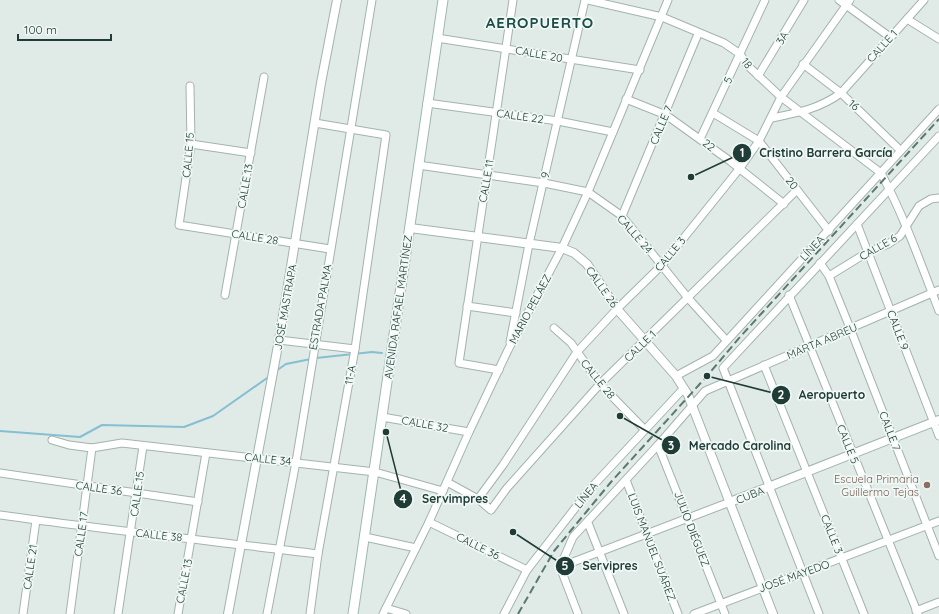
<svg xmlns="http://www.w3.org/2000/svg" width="939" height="614" font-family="Quicksand,sans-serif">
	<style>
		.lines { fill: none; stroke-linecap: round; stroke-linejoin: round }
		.stream { stroke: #86bed2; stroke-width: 2 }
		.minor-casing { stroke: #a3b3af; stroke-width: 9 }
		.tertiary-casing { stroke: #a3b3af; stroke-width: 10 }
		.secondary-casing { stroke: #9eb7b1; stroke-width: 11 }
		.minor { stroke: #fff; stroke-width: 7 }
		.tertiary { stroke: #fff; stroke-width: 8 }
		.secondary { stroke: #fff; stroke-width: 9 }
		.rail { stroke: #5b7772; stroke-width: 2; stroke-dasharray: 8 4; stroke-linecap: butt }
		.education-dot { fill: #8d6e63; stroke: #f0f8f5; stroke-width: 1.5 }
		.labels { text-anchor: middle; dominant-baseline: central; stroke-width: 3.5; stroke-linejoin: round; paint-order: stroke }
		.street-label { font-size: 11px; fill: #203c37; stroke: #f0f8f5 }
		.education-label { font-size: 11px; fill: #785e54; stroke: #f0f8f5; text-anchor: end }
		.district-label { font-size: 15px; font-weight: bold; letter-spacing: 1px; fill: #1c4e47; stroke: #f0f8f5 }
		.leader { fill: none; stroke: #203c37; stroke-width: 1.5 }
		.callout-dot { fill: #203c37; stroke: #f0f8f5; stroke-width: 1.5 }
		.mark-label { font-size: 12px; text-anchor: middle; font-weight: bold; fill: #fff }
		.callout-label { font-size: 12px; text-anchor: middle; font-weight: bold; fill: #203c37; stroke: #f0f8f5; stroke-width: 3.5; stroke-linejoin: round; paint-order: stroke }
	</style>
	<rect width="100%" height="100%" fill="#e0ebe7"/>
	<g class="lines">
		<g class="stream">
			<polyline points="316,358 372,352 382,353"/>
			<polyline points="276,371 286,364 311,359"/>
			<polyline points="0,431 80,437 102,425 184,427 213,416 270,376"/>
		</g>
		<defs>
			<g id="minor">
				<path d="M588 0 662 17 724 43 740 54 747 65 781 97 881 173C904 216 921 264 939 311"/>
				<polyline points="839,0 890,37"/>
				<polyline points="907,19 939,39"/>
				<polyline points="437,38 640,70"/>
				<polyline points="803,64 841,93 900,150"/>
				<polyline points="758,76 804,0"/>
				<polyline points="190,86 191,144 179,225 330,249"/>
				<polyline points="626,99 666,115 730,161 784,204"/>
				<polyline points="427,103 558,121 613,132"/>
				<polyline points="713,113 759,141 829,231"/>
				<path d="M772 118C797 113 819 109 841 93L924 0"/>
				<polyline points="700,139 765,0"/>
				<polyline points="191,144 251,153"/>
				<polyline points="418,165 544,183 588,192 622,216 688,298 726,340"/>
				<polyline points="622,216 698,34"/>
				<polyline points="857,224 939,436"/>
				<polyline points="820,263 829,276 850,328 939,556"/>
				<polyline points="829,276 868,252 888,244 900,236 919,206 931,199 939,198"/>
				<polyline points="225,295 264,77"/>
				<polyline points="789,295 918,614"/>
				<polyline points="467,306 516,313"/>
				<polyline points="554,328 571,343 600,384 644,429"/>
				<polyline points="279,340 355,349"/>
				<polyline points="510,342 529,244 585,0"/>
				<polyline points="764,365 864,614"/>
				<polyline points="499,370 459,363 513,0"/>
				<polyline points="676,376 713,356 939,109"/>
				<polyline points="382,417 469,432"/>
				<polyline points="52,440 69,445 92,448 70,614"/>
				<polyline points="658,445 725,614"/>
				<polyline points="92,448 122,443 375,472 443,491"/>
				<polyline points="0,473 198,502"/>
				<polyline points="626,480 678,614"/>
				<polyline points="447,482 478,499 491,510 507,488 600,384 797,190"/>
				<polyline points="478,499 503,465 577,352 617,309 662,265 740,168 759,141 781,97 850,0"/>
				<path d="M0 515C106 530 212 541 318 554"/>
				<polyline points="429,522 527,570"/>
				<polyline points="588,523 624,614"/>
				<polyline points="365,537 416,548"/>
				<polyline points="560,567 573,537 658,445 705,391 939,290"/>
				<polyline points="560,567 730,502"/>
				<polyline points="560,567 578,614"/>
				<polyline points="386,608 406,614"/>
				<polyline points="916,611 939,602"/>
				<polyline points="23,614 36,520"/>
				<polyline points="118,614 143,446"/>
				<polyline points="178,614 206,453"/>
				<polyline points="267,614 296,462 372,0"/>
				<polyline points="310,614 318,554 355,349 386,135 315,123"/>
				<polyline points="383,614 429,522 469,432 508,350 562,248 588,192 668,0"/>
				<polyline points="504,614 527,570 590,489 684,388"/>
				<polyline points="694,614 939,521"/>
				<polyline points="819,614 723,368 939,136"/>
			</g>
			<g id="tertiary">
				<polyline points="410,228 562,248 574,253 587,264 617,309 676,376 688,395 773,614"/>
				<polyline points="730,502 939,420"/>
				<polyline points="228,614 279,340 321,83 337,0"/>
			</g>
			<polyline id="secondary" points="353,614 443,0"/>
		</defs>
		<use href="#minor" class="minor-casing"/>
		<use href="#tertiary" class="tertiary-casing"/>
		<use href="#secondary" class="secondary-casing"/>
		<use href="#minor" class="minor"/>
		<use href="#tertiary" class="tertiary"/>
		<use href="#secondary" class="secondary"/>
		<polyline class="rail" points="518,614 554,551 611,482 707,376 740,337 939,119"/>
	</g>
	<circle class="education-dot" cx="927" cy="485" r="4"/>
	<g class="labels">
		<g class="street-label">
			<text transform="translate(782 38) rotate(-60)">3A</text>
			<text transform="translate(882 46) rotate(-48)">CALLE 1</text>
			<text transform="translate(539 54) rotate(10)">CALLE 20</text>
			<text transform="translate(747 63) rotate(53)">18</text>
			<text transform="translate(728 80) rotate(-65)">5</text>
			<text transform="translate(854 105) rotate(42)">16</text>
			<text transform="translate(520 116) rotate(8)">CALLE 22</text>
			<text transform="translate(661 125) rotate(-67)">CALLE 7</text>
			<text transform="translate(709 145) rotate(37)">22</text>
			<text transform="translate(188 155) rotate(-85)">CALLE 15</text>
			<text transform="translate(545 175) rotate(-77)">9</text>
			<text transform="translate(486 181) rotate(-80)">CALLE 11</text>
			<text transform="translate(792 183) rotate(52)">20</text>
			<text transform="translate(245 186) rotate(-80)">CALLE 13</text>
			<text transform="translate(635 234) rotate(49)">CALLE 24</text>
			<text transform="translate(255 237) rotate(9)">CALLE 28</text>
			<text transform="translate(878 247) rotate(-30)">CALLE 6</text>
			<text transform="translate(812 248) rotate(-47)">LÍNEA</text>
			<text transform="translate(670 254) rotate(-50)">CALLE 3</text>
			<text transform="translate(602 287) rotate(55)">CALLE 26</text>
			<text transform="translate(285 307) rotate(-80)">JOSÉ MASTRAPA</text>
			<text transform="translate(320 307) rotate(-80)">ESTRADA PALMA</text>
			<text transform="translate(398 307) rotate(-82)">AVENIDA RAFAEL MARTÍNEZ</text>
			<text transform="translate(530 309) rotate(-62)">MARIO PELÁEZ</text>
			<text transform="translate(898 330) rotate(69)">CALLE 9</text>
			<text transform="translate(822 341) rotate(-23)">MARTA ABREU</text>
			<text transform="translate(640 346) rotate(-44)">CALLE 1</text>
			<text transform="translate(350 375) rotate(-80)">11-A</text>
			<text transform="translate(598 379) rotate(51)">CALLE 28</text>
			<text transform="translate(425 424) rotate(10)">CALLE 32</text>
			<text transform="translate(890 431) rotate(69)">CALLE 7</text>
			<text transform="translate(848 444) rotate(68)">CALLE 5</text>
			<text transform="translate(268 459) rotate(6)">CALLE 34</text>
			<text transform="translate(99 488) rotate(8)">CALLE 36</text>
			<text transform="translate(137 494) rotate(-82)">CALLE 15</text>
			<text transform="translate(586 495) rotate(-51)">LÍNEA</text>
			<text transform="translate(750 495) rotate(-22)">CUBA</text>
			<text transform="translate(692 529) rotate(69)">JULIO DIÉGUEZ</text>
			<text transform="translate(81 534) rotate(-82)">CALLE 17</text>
			<text transform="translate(832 534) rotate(68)">CALLE 3</text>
			<text transform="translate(159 535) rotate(6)">CALLE 38</text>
			<text transform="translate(478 546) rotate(26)">CALLE 36</text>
			<text transform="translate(652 547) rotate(69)">LUIS MANUEL SUÁREZ</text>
			<text transform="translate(30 567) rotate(-82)">CALLE 21</text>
			<text transform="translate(794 576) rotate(-20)">JOSÉ MAYEDO</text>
			<text transform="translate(184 581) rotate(-79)">CALLE 13</text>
		</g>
		<g class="education-label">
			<text x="919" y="479">Escuela Primaria<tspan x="919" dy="13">Guillermo Tejas</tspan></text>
		</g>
		<g class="district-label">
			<text x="540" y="22">AEROPUERTO</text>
		</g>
	</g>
	<path class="leader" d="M691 177L742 153M707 376L781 395M620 416L671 445M386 432L403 499M513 532L565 566"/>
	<g class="callout-dot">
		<circle cx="691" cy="177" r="4"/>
		<circle cx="707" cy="376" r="4"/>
		<circle cx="620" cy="416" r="4"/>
		<circle cx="386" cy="432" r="4"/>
		<circle cx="513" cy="532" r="4"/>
		<circle cx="742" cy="153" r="10"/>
		<circle cx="781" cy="395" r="10"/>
		<circle cx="671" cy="445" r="10"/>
		<circle cx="403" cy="499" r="10"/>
		<circle cx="565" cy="566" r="10"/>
	</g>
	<g class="mark-label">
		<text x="742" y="157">1</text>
		<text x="781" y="399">2</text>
		<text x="671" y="450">3</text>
		<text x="403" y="503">4</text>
		<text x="565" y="570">5</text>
	</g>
	<g class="callout-label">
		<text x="826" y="157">Cristino Barrera García</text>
		<text x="832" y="399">Aeropuerto</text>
		<text x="740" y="450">Mercado Carolina</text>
		<text x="455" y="503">Servimpres</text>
		<text x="610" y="570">Servipres</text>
	</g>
	<path d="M18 34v6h93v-6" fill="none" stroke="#203c37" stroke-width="2"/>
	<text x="24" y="34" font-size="12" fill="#203c37" stroke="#f0f8f5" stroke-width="3" paint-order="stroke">100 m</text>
</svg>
